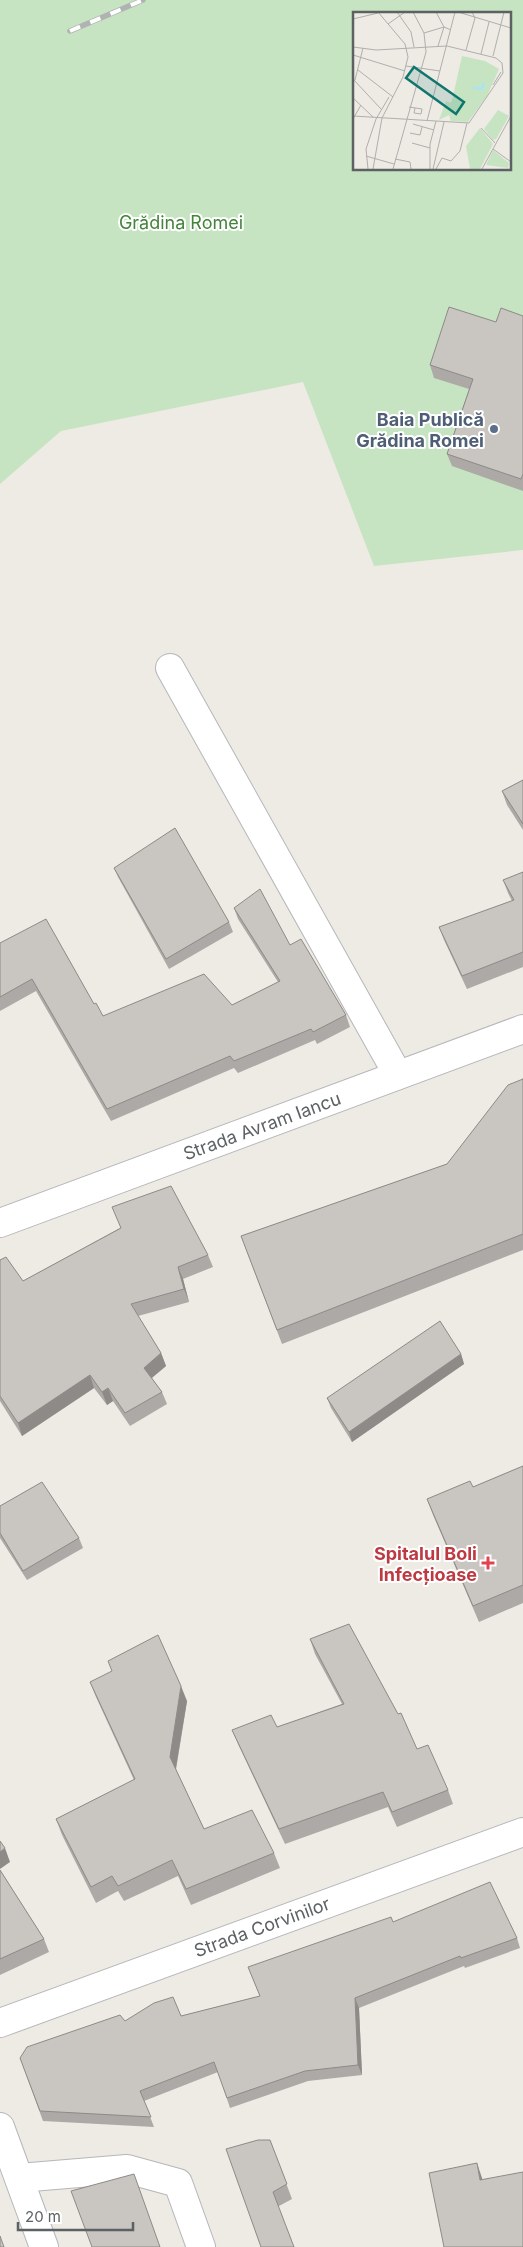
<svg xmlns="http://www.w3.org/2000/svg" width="523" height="2247" font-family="Inter,sans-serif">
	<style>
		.green { fill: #c7e4c2; fill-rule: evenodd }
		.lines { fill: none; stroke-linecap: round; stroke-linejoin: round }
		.minor-casing { stroke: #b5b7ba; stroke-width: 30 }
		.minor { stroke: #fff; stroke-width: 28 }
		.rail-casing { stroke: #b1b2b2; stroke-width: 5.5 }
		.rail { stroke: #fff; stroke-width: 4; stroke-dasharray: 11; stroke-linecap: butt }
		.wall { fill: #ada9a6 }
		.shaded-wall { fill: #8d8a87 }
		.building { fill: #c9c5c1; stroke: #8d8a87 }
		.service-dot { fill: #5c6f8a; stroke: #fff; stroke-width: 2 }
		.health-dot { fill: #e0444e; stroke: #fff; stroke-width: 2 }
		.labels { text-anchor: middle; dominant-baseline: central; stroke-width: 4; stroke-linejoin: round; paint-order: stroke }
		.park-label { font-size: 18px; fill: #43843b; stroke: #fff }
		.service-label { font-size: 18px; font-weight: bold; fill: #4e5e75; stroke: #fff; text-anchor: end }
		.street-label { font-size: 18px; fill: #5c6164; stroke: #fff }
		.health-label { font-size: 18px; font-weight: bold; fill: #be3a42; stroke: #fff; text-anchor: end }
		.inset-river { fill: none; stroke: #a9e3f9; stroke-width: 2.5 }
		.inset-road { fill: none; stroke: #b0afad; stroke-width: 1 }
		.view { fill: #0f766e; fill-opacity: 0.15; stroke: #0f766e; stroke-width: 2.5 }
		.inset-edge { fill: none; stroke: #5c6164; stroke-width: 2.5 }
	</style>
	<rect width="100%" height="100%" fill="#eeeae4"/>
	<path class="green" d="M0 0H523V550L374 566 303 382 61 431 0 484ZM354 14H509V169H354Z"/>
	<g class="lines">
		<defs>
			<g id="minor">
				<polyline points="170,668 398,1075"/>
				<polyline points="0,1223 523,1029"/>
				<polyline points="0,2023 523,1832"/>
				<polyline points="0,2127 44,2247"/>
				<polyline points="19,2178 127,2169 178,2183 201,2247"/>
			</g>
		</defs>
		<use href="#minor" class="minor-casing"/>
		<use href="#minor" class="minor"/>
		<defs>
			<polyline id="rail" points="70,31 143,0"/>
		</defs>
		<use href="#rail" class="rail-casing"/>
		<use href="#rail" class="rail"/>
	</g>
	<g class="wall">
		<polygon points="523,316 523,491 452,466 447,454 469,389 434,378 430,365 496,322"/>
		<polygon points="523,780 523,830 507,805 502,791"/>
		<polygon points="114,868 229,922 233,932 169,969 118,877"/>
		<polygon points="523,872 523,967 467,989 444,940 439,927 512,901 508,893 503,880"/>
		<polygon points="234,908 290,945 346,1015 350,1027 317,1044 315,1040 238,1073 234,1068 111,1121 36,991 0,1011 0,943 94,1004 103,1016 232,1005 278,982 238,919"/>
		<polygon points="523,1078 523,1250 282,1344 241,1236 447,1164"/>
		<polygon points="120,1228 208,1255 213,1267 183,1279 189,1302 138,1316 161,1353 166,1366 152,1378 162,1392 167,1404 130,1426 113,1401 107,1405 94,1388 22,1436 0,1401 0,1260 23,1281"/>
		<polygon points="461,1354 464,1364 352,1442 331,1408 327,1398"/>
		<polygon points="523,1466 523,1603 479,1622 433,1515 427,1499 473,1487"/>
		<polygon points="0,1506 79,1538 83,1548 27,1580 0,1538"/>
		<polygon points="310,1639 417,1749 448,1790 453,1804 397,1827 388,1807 285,1844 238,1744 232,1730 277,1727 342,1704 315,1654"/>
		<polygon points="90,1682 187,1701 176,1770 204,1829 274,1853 280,1868 191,1905 178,1876 124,1901 118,1891 96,1903 62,1835 56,1819 134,1780 96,1697"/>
		<polygon points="0,1870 44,1939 49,1952 0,1975"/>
		<polygon points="393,1922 517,1938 520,1948 465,1968 464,1966 359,2008 362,2075 308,2081 230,2108 218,2072 144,2101 154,2127 43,2121 20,2058 125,2021 181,2016 260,1996 248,1967"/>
		<polygon points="270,2140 292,2199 279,2206 261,2247"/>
	</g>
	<g class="shaded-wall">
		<polygon points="178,1267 183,1279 189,1302 184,1289"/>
		<polygon points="161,1353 166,1366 149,1380 144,1368"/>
		<polygon points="461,1354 464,1364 352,1442 349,1432"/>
		<polygon points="90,1375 94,1388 22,1436 18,1423"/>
		<polygon points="108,1388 113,1401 107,1405 102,1392"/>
		<polygon points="181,1686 187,1701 175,1773 170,1757"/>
		<polygon points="5,1848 10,1862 0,1869 0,1852"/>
		<polygon points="355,1998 359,2008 362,2075 358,2065"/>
		<polygon points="477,2163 482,2178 486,2195 480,2180"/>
	</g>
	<g class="building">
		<polygon points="449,307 496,322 501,308 523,316 523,474 521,479 447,454 473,379 430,365"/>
		<polygon points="523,780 523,824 502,791"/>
		<polygon points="175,828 229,922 166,959 114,868"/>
		<polygon points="523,872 523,952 462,976 439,927 514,900 503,880"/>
		<polygon points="260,889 290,945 301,939 346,1015 313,1032 311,1029 234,1061 230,1056 107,1109 32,979 0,997 0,943 46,919 94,1004 96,1003 103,1016 204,974 232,1005 280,981 234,908"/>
		<polygon points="523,1079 523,1234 277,1330 241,1236 447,1164 508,1085"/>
		<polygon points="171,1186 208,1255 178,1267 184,1289 131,1304 161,1353 144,1368 162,1392 125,1413 108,1388 102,1392 90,1375 18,1423 0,1396 0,1260 6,1257 23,1281 121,1228 112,1207"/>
		<polygon points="440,1321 461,1354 349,1432 327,1398"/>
		<polygon points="523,1466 523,1585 473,1606 427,1499 470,1481 473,1487"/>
		<polygon points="42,1482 79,1538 23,1571 0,1533 0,1506"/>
		<polygon points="349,1624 398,1714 401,1713 417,1749 428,1745 448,1790 392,1812 383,1792 279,1829 232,1730 271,1715 277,1727 344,1704 310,1639"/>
		<polygon points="158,1635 181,1686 170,1757 204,1829 252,1810 274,1853 186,1889 172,1860 118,1886 112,1876 91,1887 56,1819 135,1779 90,1682 112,1671 108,1661"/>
		<polygon points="0,1841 5,1848 0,1852"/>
		<polygon points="0,1870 44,1939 0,1959"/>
		<polygon points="490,1882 517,1938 461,1958 460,1956 355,1998 358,2065 305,2071 227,2098 214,2062 140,2091 151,2117 40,2111 20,2058 27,2047 120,2015 125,2021 154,2003 173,1997 181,2016 260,1996 248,1967 391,1917 393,1922"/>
		<polygon points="258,2140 270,2140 287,2184 273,2192 294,2247 261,2247 226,2149"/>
		<polygon points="477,2163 480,2180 523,2172 523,2247 444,2247 429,2173"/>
		<polygon points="134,2174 160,2247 92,2247 71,2191"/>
		<polygon points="0,2236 4,2247 0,2247"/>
	</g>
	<circle class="service-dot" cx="494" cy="429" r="5"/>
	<path class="health-dot" d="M485.5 1555.5h5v5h5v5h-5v5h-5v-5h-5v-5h5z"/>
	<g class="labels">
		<g class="park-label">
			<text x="181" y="222">Grădina Romei</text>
		</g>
		<g class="service-label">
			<text x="484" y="419">Baia Publică<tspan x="484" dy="21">Grădina Romei</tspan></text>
		</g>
		<g class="street-label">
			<text transform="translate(262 1126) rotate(-20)">Strada Avram Iancu</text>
			<text transform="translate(262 1927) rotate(-20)">Strada Corvinilor</text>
		</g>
		<g class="health-label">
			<text x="477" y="1553">Spitalul Boli<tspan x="477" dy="21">Infecțioase</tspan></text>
		</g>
	</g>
	<g transform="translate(353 12)">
		<rect width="158" height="158" fill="#eeeae4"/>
		<path d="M109 44 132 49 146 57 134 84 115 110 98 109 96 103 86 108 93 89 98 91 100 84ZM145 98 156 104 143 127 140 128 131 117ZM127 116 140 132 127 157H117L113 134ZM140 138 156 151 155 156 133 153Z" fill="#c7e4c2"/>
		<path class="inset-river" d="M120 76 129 77 131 71"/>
		<path class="inset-road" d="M44 0 58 20 61 35M83 0 91 15 98 18M105 0 158 16M0 7 25 1M35 12 52 0M71 21 91 15M85 34 91 15M0 35 23 38 94 34 143 46 149 51 150 61 116 111 0 104M113 38 122 6 119 0M128 42 136 10M0 43 52 59M140 44 151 0M53 54 87 59M5 58 40 85M0 67 28 97M2 68 10 36M140 73 148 60M0 86 20 105M56 95 69 97 68 102 61 101 62 96M0 107 8 93M74 109 102 0M60 112 81 118M128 116 142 131M57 121 67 123 69 115M59 131 77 136M140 137 158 150M13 144 41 152M42 147 57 150 58 157M15 157 13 137 23 107 36 85M20 157 29 106 50 65 55 45 52 32 25 0M40 157 73 40 71 21 60 0M77 157V132L83 109M80 157 91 110M83 157 89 146 98 149 107 139 114 111M129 157 158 104"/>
		<path class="view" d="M61 55 111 90 103 102 53 66Z"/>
		<rect width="158" height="158" class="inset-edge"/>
	</g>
	<path d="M18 2222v8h115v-8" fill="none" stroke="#5c6164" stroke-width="2.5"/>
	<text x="25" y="2222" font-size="15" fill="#5c6164" stroke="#ffffff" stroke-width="4" paint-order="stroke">20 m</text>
</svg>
